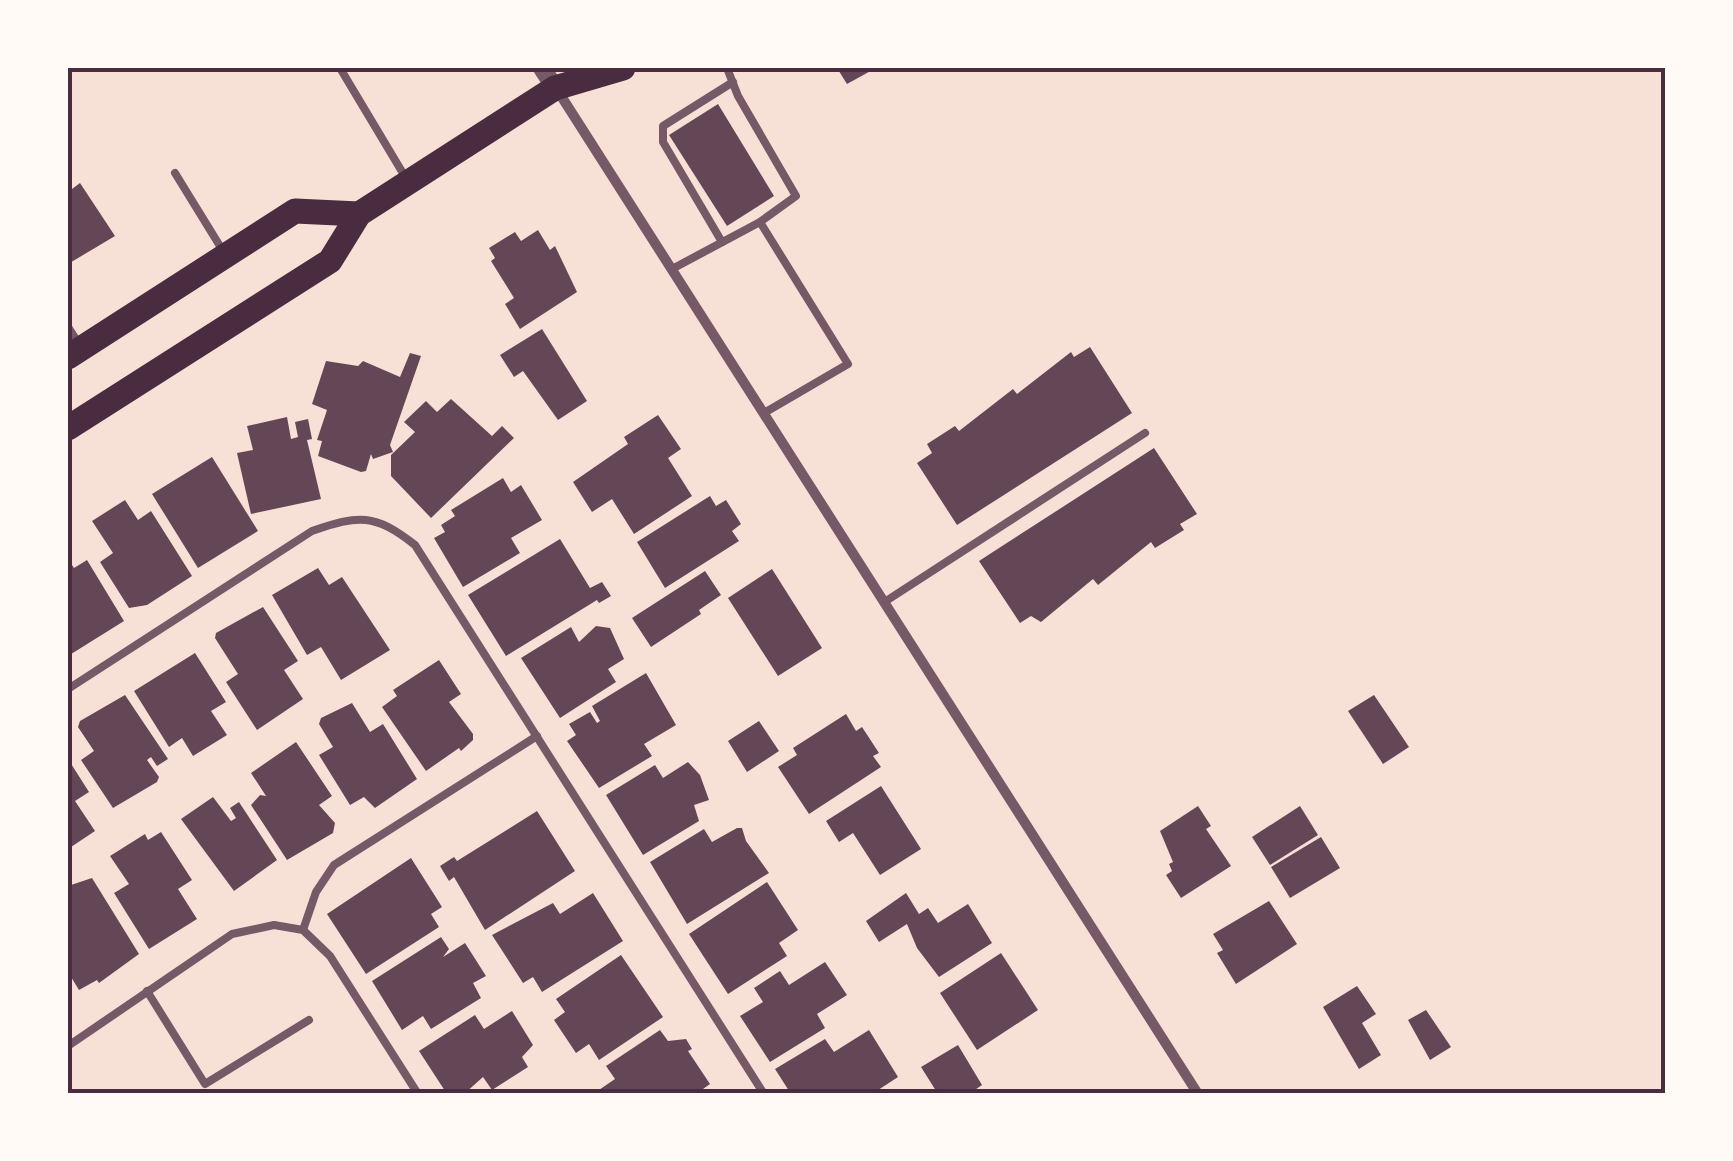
<svg xmlns="http://www.w3.org/2000/svg" width="1733" height="1161" font-family="Helvetica,sans-serif">
	<style>
		.building { fill: #644757 }
		.lines { fill: none; stroke-linecap: round; stroke-linejoin: round }
		.service { stroke: #755966; stroke-width: 8 }
		.minor { stroke: #755966; stroke-width: 10 }
		.tertiary { stroke: #755966; stroke-width: 18 }
		.primary { stroke: #4a2c40; stroke-width: 25 }
		.neatline { fill: none; stroke: #4a2c40; stroke-width: 4 }
	</style>
	<rect width="100%" height="100%" fill="#f7e1d7"/>
	<g class="building">
		<polygon points="837,68 876,68 847,84"/>
		<polygon points="718,104 774,196 727,226 669,135"/>
		<polygon points="80,183 115,236 68,264 68,192"/>
		<polygon points="538,230 550,250 555,246 577,292 520,329 505,304 514,298 491,261 495,258 489,248 515,232 521,241"/>
		<polygon points="542,329 587,401 558,420 523,371 514,377 500,355"/>
		<polygon points="1090,347 1132,413 957,525 917,463 932,453 927,444 955,426 959,431 1013,389 1017,394 1071,352 1074,357"/>
		<polygon points="410,353 421,356 390,445 393,452 373,459 371,454 366,471 361,472 318,456 322,441 317,440 327,410 312,404 326,361 358,366 363,361 400,377"/>
		<polygon points="451,399 492,436 502,426 514,438 431,518 391,476 391,455 415,432 404,422 426,401 437,412"/>
		<polygon points="658,415 681,449 668,458 692,496 634,534 612,499 592,512 573,482 628,444 624,437"/>
		<polygon points="287,417 291,439 298,437 295,422 308,419 312,439 307,440 321,499 251,514 237,453 253,450 247,426"/>
		<polygon points="1154,448 1197,514 1180,524 1184,530 1155,548 1151,542 1098,585 1093,579 1041,622 1031,616 1020,623 979,561"/>
		<polygon points="212,457 258,531 198,568 152,494"/>
		<polygon points="503,478 511,492 521,485 542,520 511,538 520,553 463,587 434,538 445,532 441,525 455,516 451,510"/>
		<polygon points="710,496 716,506 726,500 741,524 732,531 739,541 665,588 637,542"/>
		<polygon points="125,500 138,520 151,511 192,576 147,605 129,608 100,562 113,553 92,521"/>
		<polygon points="560,539 590,588 602,582 611,596 599,603 597,600 506,656 468,595"/>
		<polygon points="68,559 74,568 87,560 124,621 68,656"/>
		<polygon points="318,568 329,585 342,577 390,650 341,680 321,647 307,655 272,595"/>
		<polygon points="772,569 822,648 778,676 728,598"/>
		<polygon points="705,571 721,595 699,610 701,614 651,647 632,618"/>
		<polygon points="263,607 298,661 284,670 303,699 257,730 226,682 238,674 215,638 216,633"/>
		<polygon points="596,626 610,628 624,659 608,669 616,682 560,718 521,658 571,627 579,642"/>
		<polygon points="195,653 226,702 211,711 227,735 193,756 182,738 169,747 134,691"/>
		<polygon points="439,660 461,694 449,702 473,734 473,740 461,751 459,748 426,771 382,707 397,696 393,690"/>
		<polygon points="646,673 676,725 644,744 652,756 599,788 567,741 576,735 569,724 590,712 597,723 600,721 592,706"/>
		<polygon points="125,695 168,759 157,766 151,757 147,760 159,777 157,782 113,808 81,760 94,751 78,727 80,721"/>
		<polygon points="1374,695 1409,747 1383,764 1348,711"/>
		<polygon points="352,703 370,732 383,724 417,779 375,808 364,797 350,805 319,755 333,747 319,724 321,718"/>
		<polygon points="846,714 856,731 862,727 879,753 873,756 881,767 809,814 778,767 797,755 793,748"/>
		<polygon points="759,721 779,751 747,772 728,741"/>
		<polygon points="296,742 332,796 319,805 335,823 333,833 287,860 251,805 260,795 266,796 251,773"/>
		<polygon points="68,759 89,792 75,801 95,831 68,849"/>
		<polygon points="688,762 700,775 709,800 694,805 699,821 643,855 606,795 655,765 663,778"/>
		<polygon points="881,786 921,849 880,875 853,833 839,842 826,821"/>
		<polygon points="213,797 231,821 236,818 230,808 239,802 277,860 234,891 181,819"/>
		<polygon points="1198,806 1211,826 1206,829 1231,866 1181,898 1166,875 1172,871 1169,864 1173,862 1160,831"/>
		<polygon points="1300,806 1318,835 1270,865 1252,837"/>
		<polygon points="537,811 575,871 485,930 454,877 449,881 440,866 454,857 457,861"/>
		<polygon points="737,828 742,828 746,841 769,873 687,924 650,862 704,829 712,842"/>
		<polygon points="161,832 192,880 178,889 197,919 149,949 114,893 129,884 110,856 145,834 148,840"/>
		<polygon points="1321,837 1340,868 1290,898 1271,867"/>
		<polygon points="411,858 442,907 431,914 439,927 366,974 327,914"/>
		<polygon points="92,878 139,954 99,983 97,980 79,990 68,972 68,886"/>
		<polygon points="767,882 798,930 779,943 787,956 728,994 689,934"/>
		<polygon points="593,893 623,941 542,992 533,977 523,983 492,935 553,903 560,914"/>
		<polygon points="906,893 919,914 928,908 938,923 968,904 992,943 939,977 917,948 907,924 879,942 866,921"/>
		<polygon points="1269,901 1297,944 1236,984 1217,953 1223,950 1213,934"/>
		<polygon points="441,937 449,949 443,957 465,943 486,976 473,983 481,998 431,1029 423,1016 402,1030 372,981"/>
		<polygon points="1001,953 1038,1010 977,1050 940,993"/>
		<polygon points="621,955 663,1017 599,1060 589,1044 576,1053 554,1020 565,1012 556,999"/>
		<polygon points="825,962 847,995 817,1014 825,1028 770,1062 740,1016 763,1002 754,988 780,971 789,985"/>
		<polygon points="1357,986 1376,1014 1362,1023 1381,1055 1359,1069 1323,1007"/>
		<polygon points="1426,1010 1451,1047 1430,1060 1408,1020"/>
		<polygon points="512,1011 533,1045 522,1057 528,1067 492,1090 483,1077 464,1094 447,1094 419,1051 475,1015 484,1029"/>
		<polygon points="660,1030 668,1041 686,1039 692,1049 688,1051 710,1084 696,1094 593,1094 615,1079 606,1066"/>
		<polygon points="869,1030 898,1077 872,1094 791,1094 775,1069 825,1039 834,1052"/>
		<polygon points="958,1045 982,1085 969,1094 938,1094 921,1067"/>
	</g>
	<g class="lines">
		<g class="service">
			<polyline points="340,68 407,180"/>
			<polyline points="727,68 738,96 796,196 760,222"/>
			<polyline points="175,173 223,251"/>
			<polyline points="722,242 663,142 663,126 733,82"/>
			<polyline points="672,269 760,222 848,364 764,413"/>
			<polyline points="68,327 79,344"/>
			<polyline points="886,601 1145,433"/>
			<path d="M68 689 312 531C359 515 374 513 415 545L764 1094"/>
			<polyline points="303,930 316,892 334,865 537,736"/>
			<polyline points="147,991 205,1084 309,1020"/>
			<polyline points="68,1046 232,934 274,925 303,930 330,956 418,1094"/>
		</g>
		<polyline class="minor" points="556,88 1198,1094"/>
		<polyline class="tertiary" points="542,68 555,88"/>
		<g class="primary">
			<polyline points="68,357 295,211 359,214"/>
			<polyline points="68,428 330,261 359,214 555,88 623,68"/>
		</g>
	</g>
	<rect width="1733" height="1161" fill="none" stroke="#fffaf5" stroke-width="140"/>
	<rect x="70" y="70" width="1593" height="1021" class="neatline"/>
</svg>
